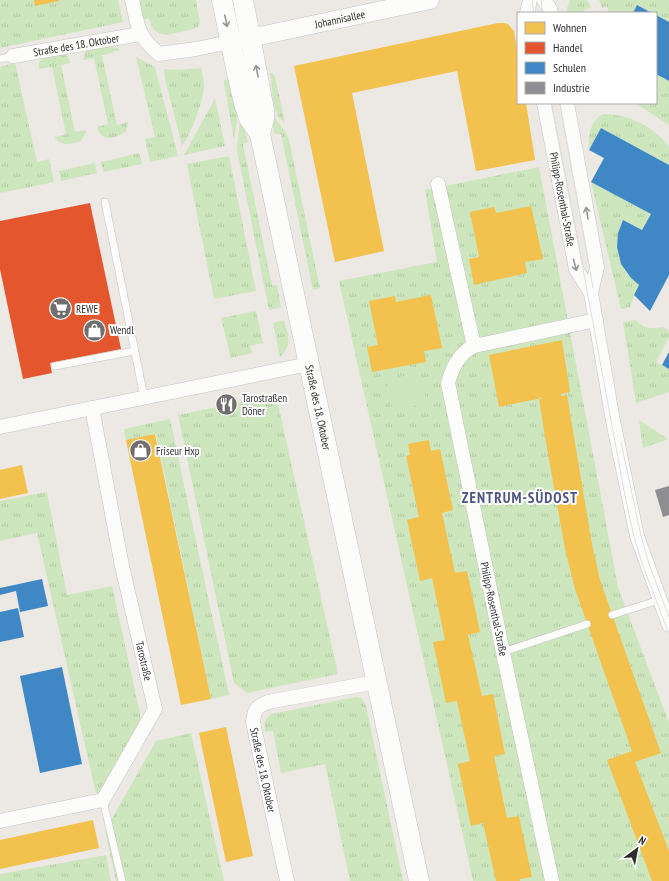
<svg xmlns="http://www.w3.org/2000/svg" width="669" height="881" font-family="'PT Sans Narrow',sans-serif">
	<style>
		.grass { fill: url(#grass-tufts) }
		.park { fill: #cee6be }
		.homes { fill: #f2c14e }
		.shops { fill: #e4572e }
		.schools { fill: #3f88c5 }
		.industry { fill: #8d8d92 }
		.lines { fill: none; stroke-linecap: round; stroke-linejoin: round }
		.service-casing { stroke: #c5c4c5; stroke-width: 8 }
		.minor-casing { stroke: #c5c4c5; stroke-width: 15 }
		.tertiary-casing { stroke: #c5c4c5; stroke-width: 19 }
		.secondary-casing { stroke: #c5c4c5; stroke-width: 21 }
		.service { stroke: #fcfcfb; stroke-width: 7 }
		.minor { stroke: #fcfcfb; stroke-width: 14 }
		.tertiary { stroke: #fcfcfb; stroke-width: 18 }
		.secondary { stroke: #fcfcfb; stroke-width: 20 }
		.tram { stroke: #dfdfe1; stroke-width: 1 }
		.oneway { stroke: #959594 }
		.labels { text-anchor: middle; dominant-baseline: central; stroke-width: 4; stroke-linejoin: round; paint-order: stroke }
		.street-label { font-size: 11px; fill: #2e2e2e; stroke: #fff }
		.poi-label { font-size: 11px; fill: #2e2e2e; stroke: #fff; text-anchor: start }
		.district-label { font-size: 15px; font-weight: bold; letter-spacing: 1px; fill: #4d5680; stroke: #fff }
	</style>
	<defs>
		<pattern id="grass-tufts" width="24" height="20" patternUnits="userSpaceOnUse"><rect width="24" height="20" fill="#cee6be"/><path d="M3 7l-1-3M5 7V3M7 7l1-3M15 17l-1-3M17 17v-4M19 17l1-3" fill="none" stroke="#b1c6a4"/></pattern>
	</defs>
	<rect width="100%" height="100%" fill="#ece8e4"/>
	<g class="grass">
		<polygon points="0,0 118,0 123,22 0,48"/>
		<polygon points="139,0 196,0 200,23 198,27 194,29 166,35 156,32 153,29 149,18 143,20"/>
		<polygon points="570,0 587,0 591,7 584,10 585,13 568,13 567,8"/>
		<polygon points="599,0 669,0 669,22 656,15 656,13 652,13 638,5 633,13 609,13 607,6 602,8"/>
		<path d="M108 45 119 49V51H112L113 53 102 55 117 125 128 122 126 131C115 139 102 143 97 127L108 124 94 58 84 60C82 46 98 46 108 45Z"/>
		<path d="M61 53C66 55 70 57 70 63L61 65 75 132 85 130 86 132 81 141C72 144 63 147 55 138V137L66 134 52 67 39 69C36 56 52 55 61 53Z"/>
		<polygon points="136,57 155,67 178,156 150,162 145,139 155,137"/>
		<polygon points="15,63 37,162 49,159 54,182 0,193 0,67"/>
		<path d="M201 68C202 74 204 81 204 87 203 102 191 134 182 146L165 79 164 69 178 70Z"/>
		<path d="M270 73H273L275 77 285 123C271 114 273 89 270 73Z"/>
		<polygon points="656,74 669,81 669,125 635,103 656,103"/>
		<polygon points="229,79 238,113 234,140 224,83 224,80"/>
		<polygon points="215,98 225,146 184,155 211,106"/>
		<polygon points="272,114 286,133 289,140 320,288 313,290 281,134 275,134 272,121"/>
		<path d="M603 114C628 114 654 126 669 147V165L601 128 589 150C588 137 590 120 603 114Z"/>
		<polygon points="241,117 248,142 243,144 272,286 277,285 281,307 269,310 237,150 239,128"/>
		<polygon points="139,153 142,164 103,172 101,162"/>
		<polygon points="229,156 256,291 214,299 187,164"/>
		<polygon points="95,163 97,173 61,181 59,171"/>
		<polygon points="539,167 618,587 669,723 669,881 473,881 339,281 437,262 425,190"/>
		<path d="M591 182 651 214 642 230 623 220C611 243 618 269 639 285L634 295 630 308 621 309Z"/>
		<polygon points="256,311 263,343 250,346 252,353 231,358 221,318"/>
		<path d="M284 320C288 335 293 345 280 357L273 323Z"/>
		<path d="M636 320C642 329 653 329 663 327L669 331V337L656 362 669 369V392L636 403 623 322Z"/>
		<polygon points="276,395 338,674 247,693 234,683 178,415"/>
		<polygon points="170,419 229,695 211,699 156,434 126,440 124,429"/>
		<polygon points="639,420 668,439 643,448"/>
		<polygon points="47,492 67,595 112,586 141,718 102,793 96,794 37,533 0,541 0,501"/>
		<path d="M356 697 361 698 366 706 403 881H350L325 764 281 773 273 731 265 732C264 724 264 720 271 714Z"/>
		<polygon points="191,733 224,881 116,881 105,831 156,741"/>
		<polygon points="106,855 111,881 0,881 0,874"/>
	</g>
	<polygon class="park" points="420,372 427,403 393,412 386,380"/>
	<g class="homes">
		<polygon points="34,0 59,0 59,1 35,6"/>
		<polygon points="498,23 504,23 508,24 514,31 518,55 518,103 526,103 535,160 476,171 457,71 352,93 384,251 335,262 294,66"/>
		<polygon points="531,206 543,259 525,262 527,273 474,285 469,259 479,257 470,212 494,207 496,213"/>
		<polygon points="431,295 442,348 424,351 426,362 372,372 367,347 378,345 369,301 395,296 396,302"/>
		<polygon points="562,340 570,392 561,394 561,396 567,395 592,544 600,580 661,753 635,762 669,851 669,881 652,881 607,760 632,751 575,589 565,549 545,437 539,399 542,399 542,398 499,407 489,355"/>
		<polygon points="155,434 211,699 181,705 126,440"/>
		<polygon points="429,440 431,451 440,449 453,510 442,513 455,573 467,571 480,632 468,635 482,696 493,694 505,754 494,756 507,818 519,816 532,877 520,879 520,881 496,881 483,823 471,826 458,764 470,761 457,701 446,703 433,642 445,640 432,578 420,581 407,520 419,517 406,456 410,455 408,444"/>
		<polygon points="22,465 28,493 0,499 0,470"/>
		<polygon points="226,727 253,856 226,862 199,733"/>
		<polygon points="93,820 99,848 0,869 0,840"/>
	</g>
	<polygon class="shops" points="90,203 121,349 50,363 52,373 23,379 0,269 0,221"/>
	<g class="schools">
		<polygon points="637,5 652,13 633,13"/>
		<polygon points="656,15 669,22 669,81 656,74"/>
		<polygon points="601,128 669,165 669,275 650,311 634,295 639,285 631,278 621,264 617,247 618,233 623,220 642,230 651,214 591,182 604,158 589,150"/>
		<polygon points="669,352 669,369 662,365"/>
		<polygon points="42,579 48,606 20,612 16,591 0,595 0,588"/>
		<polygon points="18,608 24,637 0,642 0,612"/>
		<polygon points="62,667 82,764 40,773 20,676"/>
	</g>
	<polygon class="industry" points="669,486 669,515 663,517 655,490"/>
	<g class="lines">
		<defs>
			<g id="service">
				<polyline points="0,59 13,56"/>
				<polyline points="105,202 144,397"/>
				<polyline points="55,366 134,351"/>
				<polyline points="612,615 659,600"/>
				<polyline points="503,652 587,624"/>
				<polyline points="103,800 122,881"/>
			</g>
			<g id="minor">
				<path d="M132 0C138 26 137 36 159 54L196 49 240 40"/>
				<polyline points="544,0 550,9 551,13"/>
				<polyline points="527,13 530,0"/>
				<path id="s1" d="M13 56 140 34"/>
				<path id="s2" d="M544 103 576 269 591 293 613 421 637 536 669 625"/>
				<polyline points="567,103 597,267 591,293"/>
				<polyline points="438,184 474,346"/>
				<polyline points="0,427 309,364"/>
				<polyline points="0,821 103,800 155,709 122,566 92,408"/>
				<path d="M287 881 253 722C254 710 256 707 268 702L376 682"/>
				<path d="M552 881 505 662 448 383C452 368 459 353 474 346L596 320"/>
			</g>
			<g id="tertiary">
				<path id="s3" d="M250 38 430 0"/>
			</g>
			<g id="secondary">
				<polyline points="222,0 237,73 244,103 249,118 260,134"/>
				<path id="s4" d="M243 0 264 110V118L260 134 419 881"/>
			</g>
		</defs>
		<use href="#service" class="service-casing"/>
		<use href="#minor" class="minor-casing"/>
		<use href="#tertiary" class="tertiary-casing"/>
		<use href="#secondary" class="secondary-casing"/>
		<use href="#service" class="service"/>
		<use href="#minor" class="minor"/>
		<use href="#tertiary" class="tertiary"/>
		<use href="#secondary" class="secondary"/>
		<g class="tram">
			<polyline points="532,0 534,13"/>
			<polyline points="541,0 543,13"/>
			<polyline points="551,103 583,269 625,496 634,537 643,566 669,634"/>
			<polyline points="560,103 593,288"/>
			<polyline points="621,442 641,536 649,564 669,617"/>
		</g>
	</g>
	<defs><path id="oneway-shaft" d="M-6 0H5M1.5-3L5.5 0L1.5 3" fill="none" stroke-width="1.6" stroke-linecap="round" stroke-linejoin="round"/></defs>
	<g class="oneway">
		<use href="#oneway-shaft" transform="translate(226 21) rotate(79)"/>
		<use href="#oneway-shaft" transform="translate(257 71) rotate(-100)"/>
		<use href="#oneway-shaft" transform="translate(587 213) rotate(-100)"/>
		<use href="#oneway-shaft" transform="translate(575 265) rotate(75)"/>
	</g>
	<defs>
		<symbol id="supermarket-disc" viewBox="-11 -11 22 22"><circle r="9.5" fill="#706f6e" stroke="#fff"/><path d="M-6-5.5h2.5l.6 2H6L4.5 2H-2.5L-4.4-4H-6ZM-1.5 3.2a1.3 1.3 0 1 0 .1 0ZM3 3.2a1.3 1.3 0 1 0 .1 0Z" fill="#fff"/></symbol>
		<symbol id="shop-disc" viewBox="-11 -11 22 22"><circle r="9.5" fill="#706f6e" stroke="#fff"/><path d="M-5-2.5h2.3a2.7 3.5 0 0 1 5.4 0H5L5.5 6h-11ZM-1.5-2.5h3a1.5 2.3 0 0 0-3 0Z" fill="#fff"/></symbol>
		<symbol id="restaurant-disc" viewBox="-11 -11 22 22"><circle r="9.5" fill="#706f6e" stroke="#fff"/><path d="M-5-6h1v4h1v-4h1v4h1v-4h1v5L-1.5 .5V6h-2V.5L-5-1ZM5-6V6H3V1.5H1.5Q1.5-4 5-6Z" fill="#fff"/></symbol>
	</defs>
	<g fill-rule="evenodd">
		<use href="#supermarket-disc" x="48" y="296" width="25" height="25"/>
		<use href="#shop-disc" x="82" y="318" width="25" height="25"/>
		<use href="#restaurant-disc" x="214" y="392" width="25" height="25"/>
		<use href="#shop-disc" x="128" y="438" width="25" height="25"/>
	</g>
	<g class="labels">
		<g class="street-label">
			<text stroke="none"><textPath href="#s3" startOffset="92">Johannisallee</textPath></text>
			<text stroke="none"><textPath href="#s1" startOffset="64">Straße des 18. Oktober</textPath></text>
			<text stroke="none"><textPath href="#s2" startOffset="98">Philipp-Rosenthal-Straße</textPath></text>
			<text stroke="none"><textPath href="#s4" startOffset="416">Straße des 18. Oktober</textPath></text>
			<text transform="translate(494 609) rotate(78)">Philipp-Rosenthal-Straße</text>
			<text transform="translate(144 661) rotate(77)">Tarostraße</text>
			<text transform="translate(263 770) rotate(78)">Straße des 18. Oktober</text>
		</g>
		<g class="poi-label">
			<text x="76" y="309">REWE</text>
			<text x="110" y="330">Wendl</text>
			<text x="242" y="398">Tarostraßen<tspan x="242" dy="13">Döner</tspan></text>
			<text x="156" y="451">Friseur Hxp</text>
		</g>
		<g class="district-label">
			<text x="520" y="497">ZENTRUM-SÜDOST</text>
		</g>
	</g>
	<rect x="517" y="12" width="140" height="92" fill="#ffffff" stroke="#ababab"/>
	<rect x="525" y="22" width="20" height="12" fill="#f2c14e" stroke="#ababab"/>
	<text x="553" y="32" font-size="12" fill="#2e2e2e">Wohnen</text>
	<rect x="525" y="42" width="20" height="12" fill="#e4572e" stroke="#ababab"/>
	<text x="553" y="52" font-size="12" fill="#2e2e2e">Handel</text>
	<rect x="525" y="62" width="20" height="12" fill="#3f88c5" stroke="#ababab"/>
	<text x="553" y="72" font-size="12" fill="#2e2e2e">Schulen</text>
	<rect x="525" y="82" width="20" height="12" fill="#8d8d92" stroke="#ababab"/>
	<text x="553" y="92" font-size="12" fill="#2e2e2e">Industrie</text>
	<g transform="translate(637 849) rotate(32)" stroke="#ffffff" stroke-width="3" paint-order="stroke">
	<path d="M0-3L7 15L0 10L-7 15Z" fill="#2e2e2e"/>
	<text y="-6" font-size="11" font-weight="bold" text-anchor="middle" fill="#2e2e2e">N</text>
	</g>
</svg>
